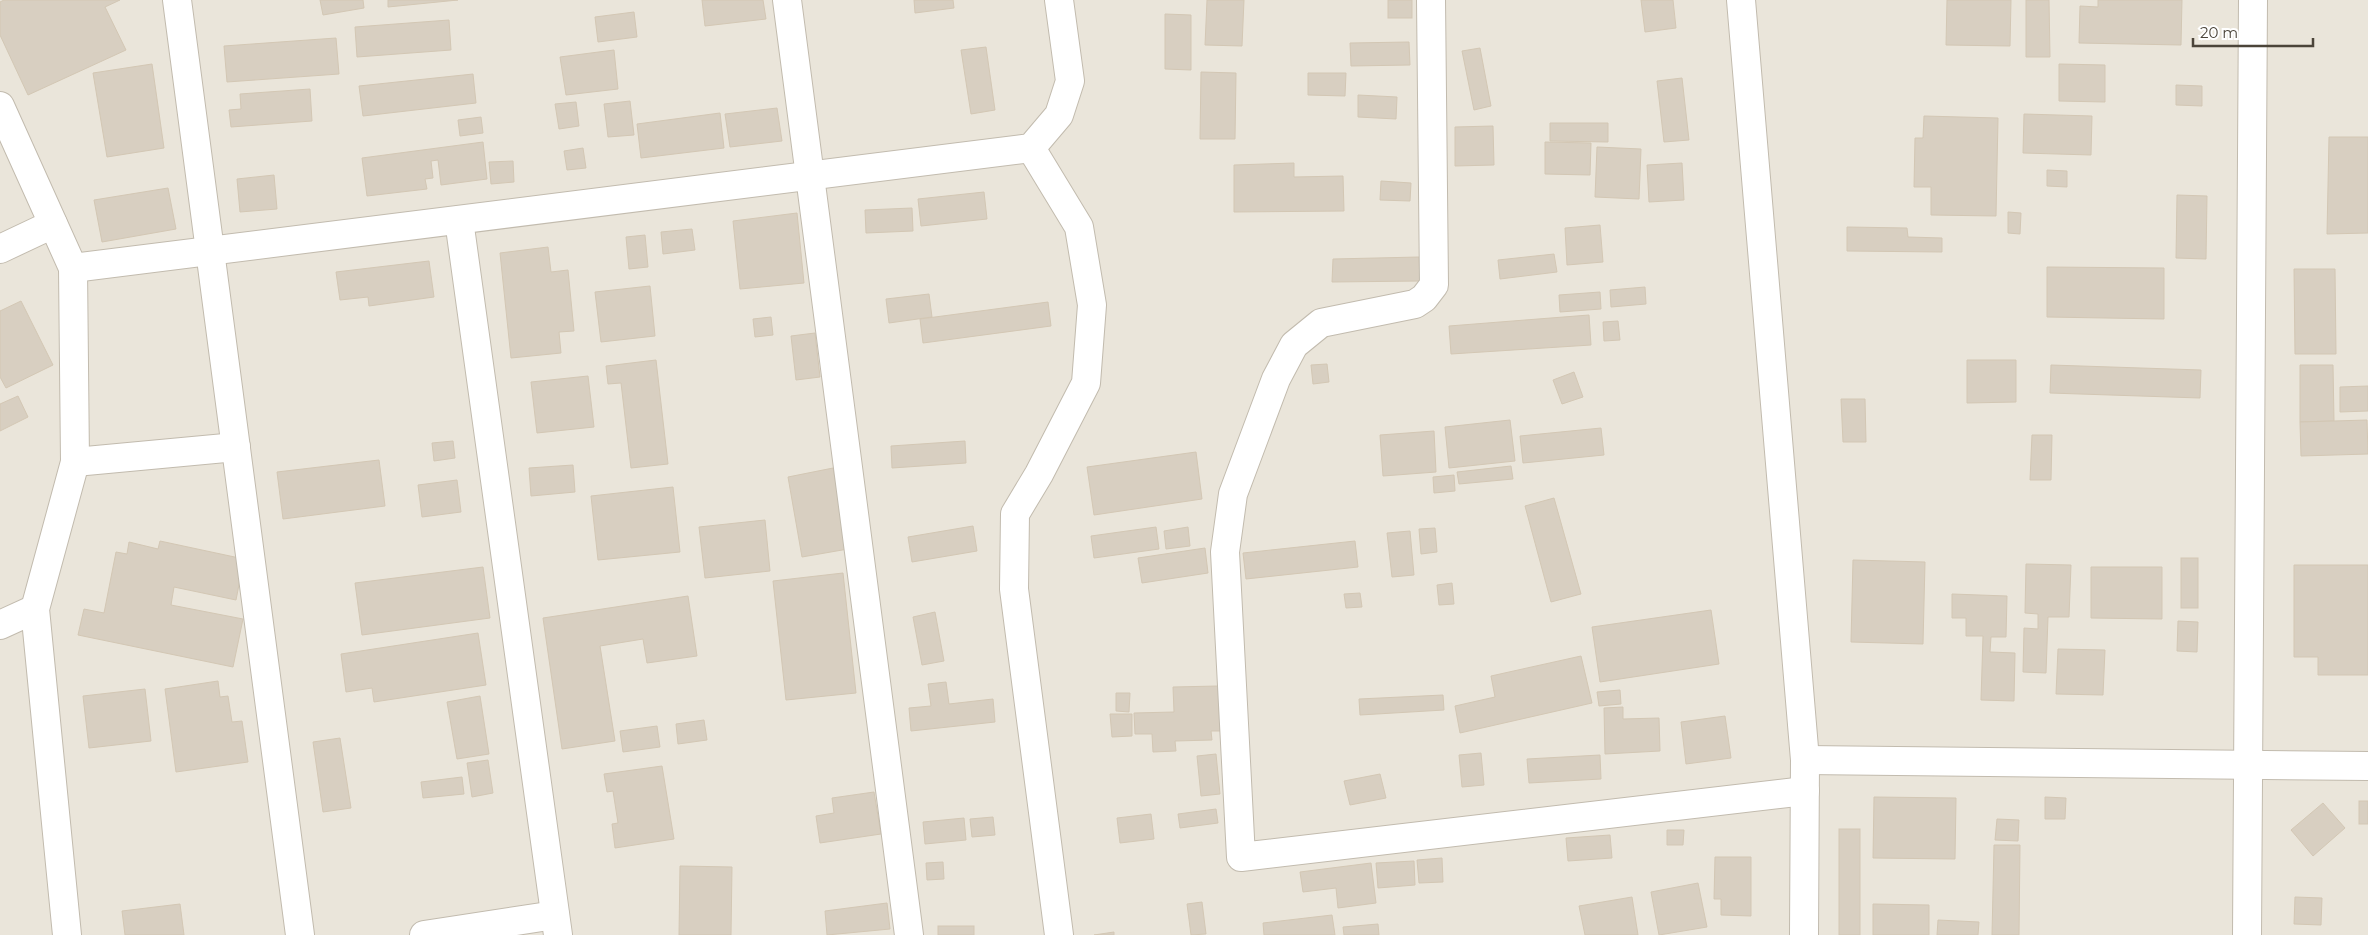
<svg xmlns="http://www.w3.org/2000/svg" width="2368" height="935" font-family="Montserrat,sans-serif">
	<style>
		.residential { fill: #eae5da }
		.building { fill: #d8cfc1; stroke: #d3c7b4 }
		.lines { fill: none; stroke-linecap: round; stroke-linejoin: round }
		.minor-casing { stroke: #c2bbae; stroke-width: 30 }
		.minor { stroke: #fff; stroke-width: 28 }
	</style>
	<rect width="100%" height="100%" fill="#f6f3ec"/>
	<rect class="residential" x="0" y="0" width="2368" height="935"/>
	<g class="building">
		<polygon points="4,0 120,0 105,7 126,50 28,95 0,35 0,2"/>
		<polygon points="320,0 363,0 364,8 323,15"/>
		<polygon points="388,0 458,0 388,7"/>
		<polygon points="702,0 763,0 766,19 705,26"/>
		<polygon points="914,0 953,0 954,8 915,13"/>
		<polygon points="1207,0 1244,0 1242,46 1205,45"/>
		<rect x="1388" y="0" width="24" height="18"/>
		<polygon points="1641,0 1673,0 1676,28 1645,32"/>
		<polygon points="1947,0 2011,0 2010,46 1946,45"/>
		<polygon points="2026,0 2049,0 2050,57 2026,57"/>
		<polygon points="2098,0 2182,0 2181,45 2079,43 2080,6 2098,7"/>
		<polygon points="634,12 637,37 598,42 595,17"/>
		<polygon points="1165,14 1191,15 1191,70 1165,69"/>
		<polygon points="449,20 451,50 357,57 355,27"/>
		<polygon points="336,38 339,74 227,82 224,46"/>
		<polygon points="1409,42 1410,65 1351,66 1350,43"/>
		<polygon points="986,47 995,110 971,114 961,50"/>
		<polygon points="1480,48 1491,106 1474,110 1462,51"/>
		<polygon points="614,50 618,89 566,95 560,57"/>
		<polygon points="152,64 164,148 107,157 93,73"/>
		<polygon points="2059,64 2105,65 2105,102 2059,101"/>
		<polygon points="1201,72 1236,73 1235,139 1200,139"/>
		<polygon points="1308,73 1346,73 1345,96 1308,95"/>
		<polygon points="473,74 476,103 363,116 359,86"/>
		<polygon points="1682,78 1689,140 1664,142 1657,81"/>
		<polygon points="2176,85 2202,86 2202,106 2176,105"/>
		<polygon points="310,89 312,121 231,127 229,110 241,109 240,94"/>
		<polygon points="1358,95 1397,97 1396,119 1358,117"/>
		<polygon points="630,101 634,135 608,137 604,104"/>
		<polygon points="576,102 579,126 559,129 555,104"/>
		<polygon points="777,108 782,141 730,147 725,114"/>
		<polygon points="720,113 724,148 641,158 637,124"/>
		<polygon points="2024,114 2092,116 2091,155 2023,153"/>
		<polygon points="1924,116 1998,118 1996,216 1931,215 1931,187 1914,187 1915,138 1923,138"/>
		<polygon points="481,117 483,133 460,136 458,120"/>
		<polygon points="1550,123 1608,123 1608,142 1550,141"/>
		<polygon points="1493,126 1494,165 1455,166 1455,127"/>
		<polygon points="2329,137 2368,137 2368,233 2327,234"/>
		<polygon points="483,142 487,179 441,185 438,160 431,161 433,178 425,179 427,189 367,196 362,158"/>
		<polygon points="1545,142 1591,143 1590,175 1545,174"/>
		<polygon points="1597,147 1641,149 1639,199 1595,197"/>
		<polygon points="583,148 586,168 567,170 564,151"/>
		<polygon points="513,161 514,182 491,184 489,162"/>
		<polygon points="1294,163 1294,177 1343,176 1344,211 1234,212 1234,165"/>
		<polygon points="1682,163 1684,200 1649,202 1647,165"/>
		<polygon points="2047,170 2067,171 2067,187 2047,186"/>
		<polygon points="274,175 277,209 240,212 237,179"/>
		<polygon points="1381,181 1411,183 1410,201 1380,200"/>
		<polygon points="168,188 176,229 102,242 94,200"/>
		<polygon points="984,192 987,219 921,226 918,199"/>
		<polygon points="2177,195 2207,196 2206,259 2176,258"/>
		<polygon points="912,208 913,231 866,233 865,210"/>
		<polygon points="2008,212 2021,213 2020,234 2008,233"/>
		<polygon points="797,213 804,283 740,289 733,221"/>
		<polygon points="1600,225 1603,262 1567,265 1565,228"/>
		<polygon points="1847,227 1907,228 1908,237 1942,238 1942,252 1847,251"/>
		<polygon points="692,229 695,250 663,254 661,232"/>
		<polygon points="645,235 648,267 629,269 626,237"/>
		<polygon points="548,247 551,272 568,270 574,331 559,332 561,353 511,358 500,253"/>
		<polygon points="1554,254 1557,272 1500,279 1498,260"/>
		<polygon points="1419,257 1420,281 1332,282 1333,259"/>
		<polygon points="429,261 434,297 369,306 368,297 340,300 336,272"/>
		<polygon points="2047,267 2164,268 2164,319 2047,317"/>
		<polygon points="2294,269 2335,269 2336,354 2295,354"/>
		<polygon points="650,286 655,336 601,342 595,292"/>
		<polygon points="1645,287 1646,304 1611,307 1610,290"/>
		<polygon points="1600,292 1601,309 1560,312 1559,295"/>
		<polygon points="929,294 932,317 889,323 886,299"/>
		<polygon points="21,301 53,365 6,388 0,377 0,311"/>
		<polygon points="1048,302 1051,326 923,343 920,319"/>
		<polygon points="1589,315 1591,345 1451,354 1449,326"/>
		<polygon points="771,317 773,335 755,337 753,319"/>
		<polygon points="1618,321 1620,340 1604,341 1603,322"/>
		<polygon points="815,333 820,377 796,380 791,336"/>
		<polygon points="656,360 668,464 631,468 621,383 608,384 606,366"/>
		<polygon points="1967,360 2016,360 2016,402 1967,403"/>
		<polygon points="1327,364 1329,382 1313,384 1311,365"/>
		<polygon points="2051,365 2201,370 2200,398 2050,393"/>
		<polygon points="2300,365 2333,365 2334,421 2300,422"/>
		<polygon points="1574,372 1583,397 1562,404 1553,380"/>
		<polygon points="588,376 594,427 537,433 531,382"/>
		<polygon points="2368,386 2368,411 2340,412 2340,387"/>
		<polygon points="18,396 28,417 0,431 0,404"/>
		<polygon points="1841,399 1865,399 1866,442 1843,442"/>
		<polygon points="1510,420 1515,461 1449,468 1445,427"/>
		<polygon points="2367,420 2368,454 2301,456 2300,422"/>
		<polygon points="1601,428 1604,455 1523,463 1520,436"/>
		<polygon points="1434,431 1436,472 1383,476 1380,435"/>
		<polygon points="2032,435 2052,435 2051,480 2030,480"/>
		<polygon points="453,441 455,458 434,461 432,443"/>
		<polygon points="965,441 966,463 892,468 891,446"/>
		<polygon points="1196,452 1202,499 1094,515 1087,467"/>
		<polygon points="379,460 385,506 283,519 277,472"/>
		<polygon points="573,465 575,492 531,496 529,468"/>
		<polygon points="1511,466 1513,479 1459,484 1457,472"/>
		<polygon points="833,468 848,549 802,557 788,477"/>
		<polygon points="1454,475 1455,491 1434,493 1433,477"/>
		<polygon points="457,480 461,512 422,517 418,485"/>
		<polygon points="673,487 680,552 598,560 591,496"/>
		<polygon points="1554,498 1581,594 1551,602 1525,506"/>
		<polygon points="765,520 770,571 705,578 699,527"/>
		<polygon points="973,526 977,551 912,562 908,537"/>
		<polygon points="1156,527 1159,549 1094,558 1091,536"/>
		<polygon points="1188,527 1190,546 1166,549 1164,531"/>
		<polygon points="1435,528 1437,552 1421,554 1419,529"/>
		<polygon points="1410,531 1414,575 1392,577 1387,533"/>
		<polygon points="160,541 244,559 236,600 174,587 171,605 243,619 233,667 78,635 84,609 104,613 116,552 127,554 129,542 158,549"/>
		<polygon points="1355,541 1358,567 1246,579 1243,553"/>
		<polygon points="1205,548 1208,573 1142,583 1138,558"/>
		<rect x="2181" y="558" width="17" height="50"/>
		<polygon points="1853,560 1925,562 1923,644 1851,642"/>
		<polygon points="2026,564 2071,565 2069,617 2048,617 2046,673 2023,672 2024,628 2038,629 2038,614 2025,613"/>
		<polygon points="2294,565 2368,565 2368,675 2318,675 2318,657 2294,657"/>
		<polygon points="483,567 490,618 362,635 355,583"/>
		<polygon points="2091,567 2162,567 2162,619 2091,618"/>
		<polygon points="843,573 856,693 786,700 773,581"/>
		<polygon points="1452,583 1454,604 1439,605 1437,585"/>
		<polygon points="1360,593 1362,607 1346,608 1344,594"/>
		<polygon points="1952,594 2007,596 2006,637 1991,637 1990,652 2015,653 2014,701 1981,700 1983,636 1966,636 1966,618 1952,618"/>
		<polygon points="688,596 697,656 647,663 643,639 600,646 615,741 562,749 543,618"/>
		<polygon points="1711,610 1719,664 1600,682 1592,627"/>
		<polygon points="935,612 944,661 922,665 913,617"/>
		<polygon points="2178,621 2198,622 2197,652 2177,651"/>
		<polygon points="478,633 486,685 374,702 372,688 346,692 341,654"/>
		<polygon points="2058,649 2105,650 2103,695 2056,694"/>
		<polygon points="1581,656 1592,703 1460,733 1455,706 1495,697 1491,676"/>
		<polygon points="218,681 220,697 228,696 232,722 242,721 248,762 176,772 165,689"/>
		<polygon points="946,682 949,704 993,699 995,722 911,731 909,708 931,706 928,684"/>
		<polygon points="1218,686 1220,731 1211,731 1212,740 1175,741 1176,751 1153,752 1152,734 1135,734 1134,713 1174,712 1173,687"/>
		<polygon points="145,689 151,741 89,748 83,696"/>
		<polygon points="1620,690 1621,704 1599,706 1597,692"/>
		<polygon points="1116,693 1130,693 1129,712 1116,711"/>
		<polygon points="1443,695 1444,710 1360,715 1359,699"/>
		<polygon points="480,696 489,754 457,759 447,702"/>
		<polygon points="1623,707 1623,719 1659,718 1660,751 1605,754 1604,708"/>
		<polygon points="1110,714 1132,714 1132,736 1112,737"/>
		<polygon points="1725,716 1731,758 1686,764 1681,722"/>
		<polygon points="704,720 707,740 678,744 676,724"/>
		<polygon points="657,726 660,747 623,752 620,731"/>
		<polygon points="340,738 351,808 323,812 313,742"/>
		<polygon points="1481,753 1484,785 1462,787 1459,755"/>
		<polygon points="1216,754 1220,794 1201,796 1197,756"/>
		<polygon points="1600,755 1601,779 1529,783 1527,759"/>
		<polygon points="488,760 493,793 472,797 467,763"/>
		<polygon points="662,766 674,839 615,848 612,824 618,823 613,791 607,792 604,774"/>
		<polygon points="1380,774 1386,798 1350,805 1344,781"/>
		<polygon points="462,777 464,794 423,798 421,782"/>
		<polygon points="874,792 881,834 820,843 816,816 834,813 832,798"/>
		<polygon points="1874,797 1956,798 1955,859 1873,858"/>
		<polygon points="2045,797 2066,798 2065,819 2045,819"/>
		<rect x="2359" y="801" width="9" height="23"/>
		<polygon points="2323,803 2345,828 2313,856 2291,830"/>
		<polygon points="1216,809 1218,823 1180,828 1178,814"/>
		<polygon points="1151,814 1154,839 1120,843 1117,818"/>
		<polygon points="993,817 995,835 972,837 970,819"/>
		<polygon points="964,818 966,840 925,844 923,822"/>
		<polygon points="1997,819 2019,820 2018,841 1995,840"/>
		<rect x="1839" y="829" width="21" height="106"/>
		<polygon points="1667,830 1684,830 1683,845 1667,845"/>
		<polygon points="1610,835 1612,858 1568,861 1566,838"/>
		<polygon points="1994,845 2020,845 2019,935 1992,935"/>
		<polygon points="1715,857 1751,857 1751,916 1721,915 1721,899 1714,899"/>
		<polygon points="1442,858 1443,882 1419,883 1417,860"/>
		<polygon points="1414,861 1415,885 1378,888 1376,863"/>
		<polygon points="943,862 944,879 927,880 926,863"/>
		<polygon points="1371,863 1376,903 1338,908 1336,888 1303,892 1300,872"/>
		<polygon points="680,866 732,867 731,935 679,935"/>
		<polygon points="1698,883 1707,927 1659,935 1651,892"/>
		<polygon points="1632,897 1638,935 1585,935 1579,906"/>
		<polygon points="2295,897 2322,898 2321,925 2294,924"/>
		<polygon points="1202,902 1206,934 1191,935 1187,904"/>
		<polygon points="887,903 890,929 827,935 825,911"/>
		<polygon points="180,904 184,935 125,935 122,911"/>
		<polygon points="1873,904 1929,905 1929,935 1873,935"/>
		<polygon points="1332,915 1335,935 1264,935 1263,923"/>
		<polygon points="1938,920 1979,922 1978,935 1937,935"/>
		<polygon points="1378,924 1379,935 1344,935 1343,927"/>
		<rect x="938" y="926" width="36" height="9"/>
		<polygon points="1114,932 1114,935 1094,935"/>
	</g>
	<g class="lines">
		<defs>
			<g id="minor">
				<polyline points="177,0 300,935"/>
				<polyline points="787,0 909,935"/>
				<polyline points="1431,0 1434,285 1424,298 1415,304 1321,323 1294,345 1276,379 1233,494 1225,552 1241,857 1805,791"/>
				<polyline points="1741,0 1805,760 1804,935"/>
				<polyline points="0,106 73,268 75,462 35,609 67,935"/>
				<polyline points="1031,148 1079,227 1092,305 1086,383 1039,474 1015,514 1014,589 1059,935"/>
				<polyline points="459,220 558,935"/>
				<polyline points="0,249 53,224"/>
				<polyline points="73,268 1031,148 1059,115 1070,81 1059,0"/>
				<polyline points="75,462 236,447"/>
				<polyline points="0,625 35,609"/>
				<polyline points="1805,760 2368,766"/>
				<polyline points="424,935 555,915"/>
				<polyline points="2247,935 2253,0"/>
			</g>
		</defs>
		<use href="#minor" class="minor-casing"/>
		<use href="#minor" class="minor"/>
	</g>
	<path d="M2193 38v8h120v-8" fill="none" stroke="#4b4439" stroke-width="2.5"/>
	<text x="2200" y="38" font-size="15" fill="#4b4439" stroke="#ffffff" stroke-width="4" paint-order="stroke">20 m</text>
</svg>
